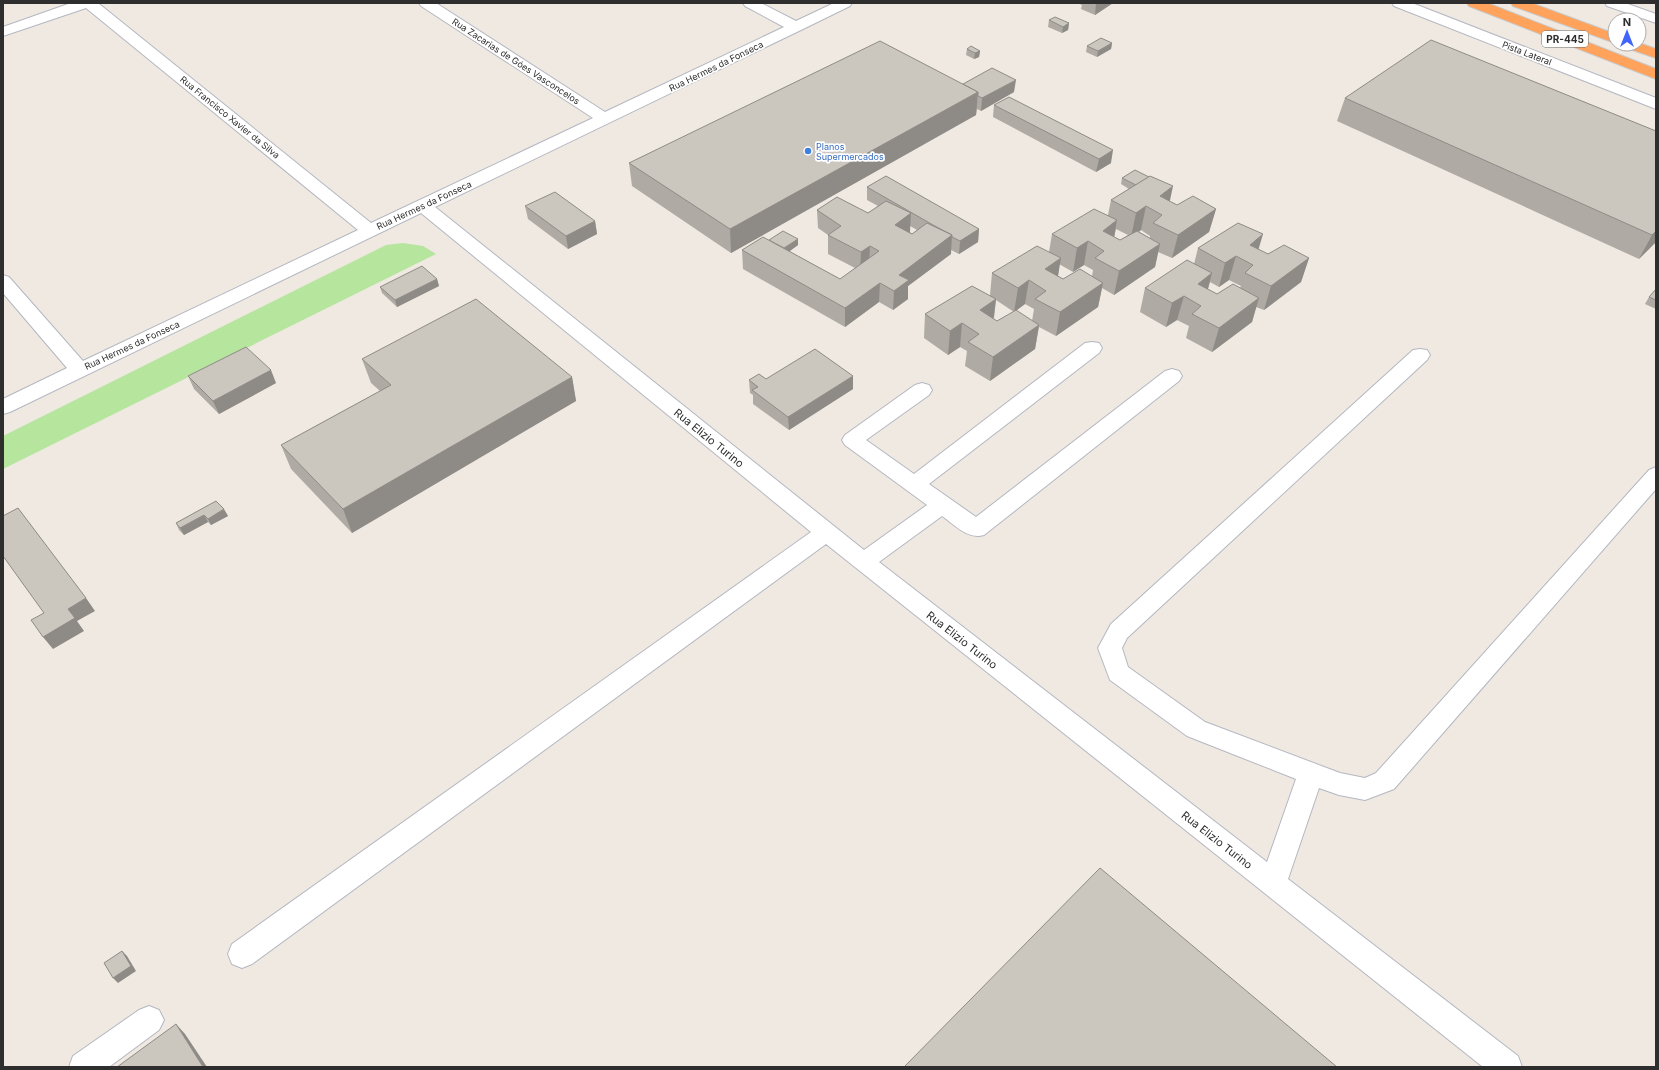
<svg xmlns="http://www.w3.org/2000/svg" width="1659" height="1070" font-family="Inter,sans-serif">
	<style>
		.green { fill: #b6e59e }
		.lines { fill: none; stroke-linecap: round; stroke-linejoin: round }
		.minor-casing { stroke: #b4b7c1; stroke-width: 2 }
		.highway-casing { stroke: #c9c9c9; stroke-width: 2 }
		.minor { fill: #fff; fill-rule: evenodd }
		.highway { fill: #ffa35c; fill-rule: evenodd }
		.wall { fill: #afaba4; fill-rule: evenodd }
		.shaded-wall { fill: #8e8b86 }
		.building { fill: #cbc7bf; stroke: #8e8b86 }
		.shop-dot { fill: #3f7fe0; stroke: #fff; stroke-width: 1.5 }
		.labels { text-anchor: middle; dominant-baseline: central; stroke-width: 3.5; stroke-linejoin: round; paint-order: stroke }
		.far-street-label { font-size: 9px; fill: #2e2e2e; stroke: #fff }
		.far-shop-label { font-size: 9px; fill: #366cbe; stroke: #fff; text-anchor: start }
		.shield { fill: #fff; stroke: #6d6d6d; stroke-width: 1 }
		.shield-label { font-size: 10px; font-weight: bold; fill: #2e2e2e }
		.street-label { font-size: 11px; fill: #2e2e2e; stroke: #fff }
	</style>
	<rect width="100%" height="100%" fill="#efe9e1"/>
	<polygon class="green" points="403,243 423,246 436,254 3,469 3,436 386,245"/>
	<g class="lines">
		<defs>
			<g id="minor">
				<path d="M71 3H98L371 223 593 118 421 6 419 3H436L605 112 784 27 745 6 743 3H761L796 21 834 3H852L850 6 801 30 435 207 864 550 927 505 845 445 842 440 845 435 915 385 922 383 929 385 932 390 929 395 866 440 914 474 1085 343 1092 342 1099 343 1102 348 1099 353 929 484 976 517 1165 371 1172 369 1179 371 1182 376 1179 381 984 535C968 540 955 525 942 516L879 562 1267 862 1296 779 1187 736 1110 680 1098 648 1111 624 1413 350 1420 349 1427 350 1430 355 1427 360 1127 638 1122 648 1128 667 1205 722 1340 773 1365 778 1376 773 1649 470 1656 467V489L1394 789 1365 800 1339 795 1319 788 1288 879 1518 1056 1522 1067H1483L826 544 252 964 242 968 232 964 228 954 232 944 811 532 421 213 10 412 3 414V399L67 368 3 293V275L9 277 83 361 358 230 86 8 3 36V27Z"/>
				<polygon points="1392,3 1412,3 1656,98 1656,109 1394,6"/>
				<polygon points="1605,3 1625,3 1656,14 1656,23 1607,6"/>
				<polygon points="149,1006 159,1010 164,1020 159,1030 109,1067 69,1067 73,1056 139,1010"/>
			</g>
			<g id="highway">
				<polygon points="1467,3 1487,3 1656,69 1656,79 1469,6"/>
				<polygon points="1511,3 1531,3 1615,34 1615,43 1513,6"/>
				<polygon points="1639,43 1656,49 1656,58 1624,47 1622,44 1639,44"/>
			</g>
		</defs>
		<use href="#minor" class="minor-casing"/>
		<use href="#highway" class="highway-casing"/>
		<use href="#minor" class="minor"/>
		<use href="#highway" class="highway"/>
	</g>
	<g class="wall">
		<polygon points="1077,3 1113,3 1095,15 1081,9 1082,5"/>
		<polygon points="1049,20 1069,23 1068,30 1062,33 1048,27"/>
		<polygon points="1112,43 1111,49 1097,57 1086,52 1087,46"/>
		<polygon points="967,49 980,51 979,57 974,59 966,55"/>
		<polygon points="963,84 1014,92 981,111 977,109 976,115 731,253 632,186 629,163"/>
		<polygon points="1345,98 1656,131 1656,242 1639,259 1337,121"/>
		<polygon points="994,105 1111,163 1096,172 993,117"/>
		<path d="M1122 178 1177 205 1216 209 1209 232 1172 258 1158 252 1155 267 1114 295 1102 288 1098 307 1056 336 1039 327 1035 349 990 381 965 366 967 351 960 347 948 355 924 338 925 314 990 295 992 273 1049 252 1052 234 1108 215 1111 200 1129 189 1121 184ZM1116 229 1128 235 1120 240 1114 237ZM1141 230 1150 236V238L1139 232ZM1059 264 1073 272 1084 265 1093 270 1092 276 1063 279 1058 276ZM996 300 1014 312 997 321 994 319ZM1025 304 1034 309 1032 321 1016 311Z"/>
		<path d="M867 187 979 229 978 242 959 254 951 250V254L908 286V299L893 310 879 302 845 327 743 269 742 250 769 240 798 239V245L789 251 840 279 855 268 828 254V235L818 228 817 210 868 213 878 206 867 200ZM910 226 917 230 912 234 910 232Z"/>
		<polygon points="525,206 595,221 597,234 568,249 528,219"/>
		<path d="M1198 248 1258 249 1268 254 1309 258 1301 282 1264 310 1256 307 1252 322 1212 352 1186 338 1189 326 1177 320 1166 327 1140 312 1145 288 1194 264ZM1229 280 1241 286 1240 288 1217 294 1208 289 1210 282 1219 287Z"/>
		<polygon points="437,279 439,286 397,307 382,293 380,287"/>
		<polygon points="1656,289 1656,309 1645,304 1649,297"/>
		<polygon points="362,359 572,377 576,401 352,533 291,469 281,445 380,391 371,383"/>
		<polygon points="188,376 276,383 219,414 194,389"/>
		<polygon points="766,379 853,389 789,430 753,404 753,395 750,393 749,380"/>
		<polygon points="216,501 228,516 211,525 208,522 184,535 179,530 176,523"/>
	</g>
	<g class="shaded-wall">
		<polygon points="1096,3 1113,3 1095,15"/>
		<polygon points="1069,23 1068,30 1062,33 1063,27"/>
		<polygon points="1112,43 1111,49 1097,57 1098,51"/>
		<polygon points="980,51 979,57 974,59 975,53"/>
		<polygon points="1016,80 1014,92 981,111 982,98"/>
		<polygon points="978,92 976,115 731,253 730,229"/>
		<polygon points="1113,150 1111,163 1096,172 1099,159"/>
		<polygon points="1173,186 1168,210 1160,196"/>
		<polygon points="1146,206 1141,230 1131,237 1136,213"/>
		<polygon points="1216,209 1209,232 1172,258 1178,235"/>
		<polygon points="911,213 910,232 894,244 895,225"/>
		<polygon points="1117,220 1113,244 1103,231"/>
		<polygon points="595,221 597,234 568,249 566,236"/>
		<polygon points="979,229 978,242 959,254 960,241"/>
		<polygon points="1656,231 1656,242 1639,259 1652,235"/>
		<polygon points="1263,234 1256,258 1250,245"/>
		<polygon points="952,235 951,254 908,286 908,299 893,310 894,291 899,275"/>
		<polygon points="798,239 798,245 782,257 782,250"/>
		<polygon points="1088,241 1084,265 1073,272 1077,248"/>
		<polygon points="1160,244 1155,267 1114,295 1119,271"/>
		<polygon points="870,246 869,265 860,271 861,252"/>
		<polygon points="1236,256 1229,280 1219,287 1225,263"/>
		<polygon points="1061,258 1057,282 1045,269"/>
		<polygon points="1309,258 1301,282 1264,310 1271,286"/>
		<polygon points="1212,273 1206,296 1198,284"/>
		<polygon points="437,279 439,286 397,307 395,300"/>
		<polygon points="1029,280 1025,304 1014,312 1018,288"/>
		<polygon points="880,283 879,302 845,327 845,308"/>
		<polygon points="1103,283 1098,307 1056,336 1060,312"/>
		<polygon points="1184,296 1177,320 1166,327 1172,303"/>
		<polygon points="1259,298 1252,322 1212,352 1219,328"/>
		<polygon points="996,299 993,322 980,310"/>
		<polygon points="962,323 960,347 948,355 950,331"/>
		<polygon points="1039,325 1035,349 990,381 993,357"/>
		<polygon points="271,370 276,383 219,414 213,401"/>
		<polygon points="853,376 853,389 789,430 788,417"/>
		<polygon points="572,377 576,401 352,533 343,509"/>
		<polygon points="224,509 228,516 211,525 208,519"/>
		<polygon points="204,515 208,522 184,535 180,528"/>
		<polygon points="86,598 95,611 77,621 84,631 53,649 43,637 68,609"/>
		<polygon points="122,951 127,956 136,971 118,983 113,978"/>
		<polygon points="176,1024 185,1034 207,1067 203,1067"/>
	</g>
	<g class="building">
		<polygon points="1055,17 1069,23 1063,27 1049,20"/>
		<polygon points="1101,38 1112,43 1098,51 1087,46"/>
		<polygon points="1431,40 1656,131 1656,231 1652,235 1345,98"/>
		<polygon points="880,41 978,92 730,229 629,163"/>
		<polygon points="971,46 980,51 975,53 967,49"/>
		<polygon points="992,68 1016,80 982,98 978,96 978,92 963,84"/>
		<polygon points="1009,97 1113,150 1099,159 994,105"/>
		<polygon points="1135,170 1149,177 1136,185 1122,178"/>
		<polygon points="886,176 979,229 960,241 952,237 952,235 933,225 867,187"/>
		<polygon points="1150,176 1173,186 1160,196 1177,205 1193,196 1216,209 1178,235 1153,223 1162,215 1146,206 1136,213 1111,200"/>
		<polygon points="555,192 595,221 566,236 525,206"/>
		<polygon points="837,197 868,213 886,201 911,213 895,225 912,234 927,223 952,235 899,275 909,280 894,291 880,283 845,308 742,250 763,237 840,279 879,251 870,246 861,252 828,235 841,226 817,210"/>
		<polygon points="1094,209 1117,220 1103,231 1120,240 1137,231 1160,244 1119,271 1095,258 1104,251 1088,241 1077,248 1052,234"/>
		<polygon points="1238,223 1263,234 1250,245 1268,254 1284,245 1309,258 1271,286 1245,273 1253,265 1236,256 1225,263 1198,248"/>
		<polygon points="783,231 798,239 784,248 769,240"/>
		<polygon points="1037,246 1061,258 1045,269 1063,279 1080,269 1103,283 1060,312 1035,299 1046,291 1029,280 1018,288 992,273"/>
		<polygon points="1187,260 1212,273 1198,284 1217,294 1233,284 1259,298 1219,328 1192,314 1201,306 1184,296 1172,303 1145,288"/>
		<polygon points="422,266 437,279 395,300 380,287"/>
		<polygon points="972,286 996,299 980,310 997,321 1016,310 1039,325 993,357 968,342 979,334 962,323 950,331 925,314"/>
		<polygon points="1656,289 1656,300 1649,297"/>
		<polygon points="476,299 572,377 343,509 281,445 391,385 362,359"/>
		<polygon points="246,347 271,370 213,401 188,376"/>
		<polygon points="815,349 853,376 788,417 752,390 758,387 749,380 759,374 766,379"/>
		<polygon points="216,501 224,509 208,519 204,515 180,528 176,523"/>
		<polygon points="18,508 86,598 68,609 75,618 43,637 31,620 44,613 3,556 3,516"/>
		<polygon points="1100,868 1337,1067 904,1067"/>
		<polygon points="122,951 131,966 113,978 104,963"/>
		<polygon points="176,1024 203,1067 117,1067"/>
	</g>
	<circle class="shop-dot" cx="808" cy="151" r="4"/>
	<g class="labels">
		<g class="far-street-label">
			<text transform="translate(1527 53) rotate(21)">Pista Lateral</text>
			<text transform="translate(516 61) rotate(33)">Rua Zacarias de Góes Vasconcelos</text>
			<text transform="translate(716 66) rotate(-26)">Rua Hermes da Fonseca</text>
			<text transform="translate(230 117) rotate(39)">Rua Francisco Xavier da Silva</text>
			<text transform="translate(424 205) rotate(-25)">Rua Hermes da Fonseca</text>
			<text transform="translate(132 345) rotate(-25)">Rua Hermes da Fonseca</text>
		</g>
		<g class="far-shop-label">
			<text x="816" y="146">Planos<tspan x="816" dy="10">Supermercados</tspan></text>
		</g>
		<rect class="shield" x="1542" y="31" width="46" height="16" rx="3"/>
		<g class="shield-label">
			<text x="1565" y="39">PR-445</text>
		</g>
		<g class="street-label">
			<text transform="translate(709 438) rotate(39)">Rua Elizio Turino</text>
			<text transform="translate(962 640) rotate(38)">Rua Elizio Turino</text>
			<text transform="translate(1217 840) rotate(38)">Rua Elizio Turino</text>
		</g>
	</g>
	<rect width="1659" height="1070" fill="none" stroke="#2e2e2e" stroke-width="8"/>
	<g transform="translate(1627 32)"><circle r="19" fill="#ffffff" stroke="#ababab"/>
	<path d="M0-3L7 15L0 10L-7 15Z" fill="#4264fb"/>
	<text y="-6" font-size="11" font-weight="bold" text-anchor="middle" fill="#2e2e2e">N</text>
	</g>
</svg>
